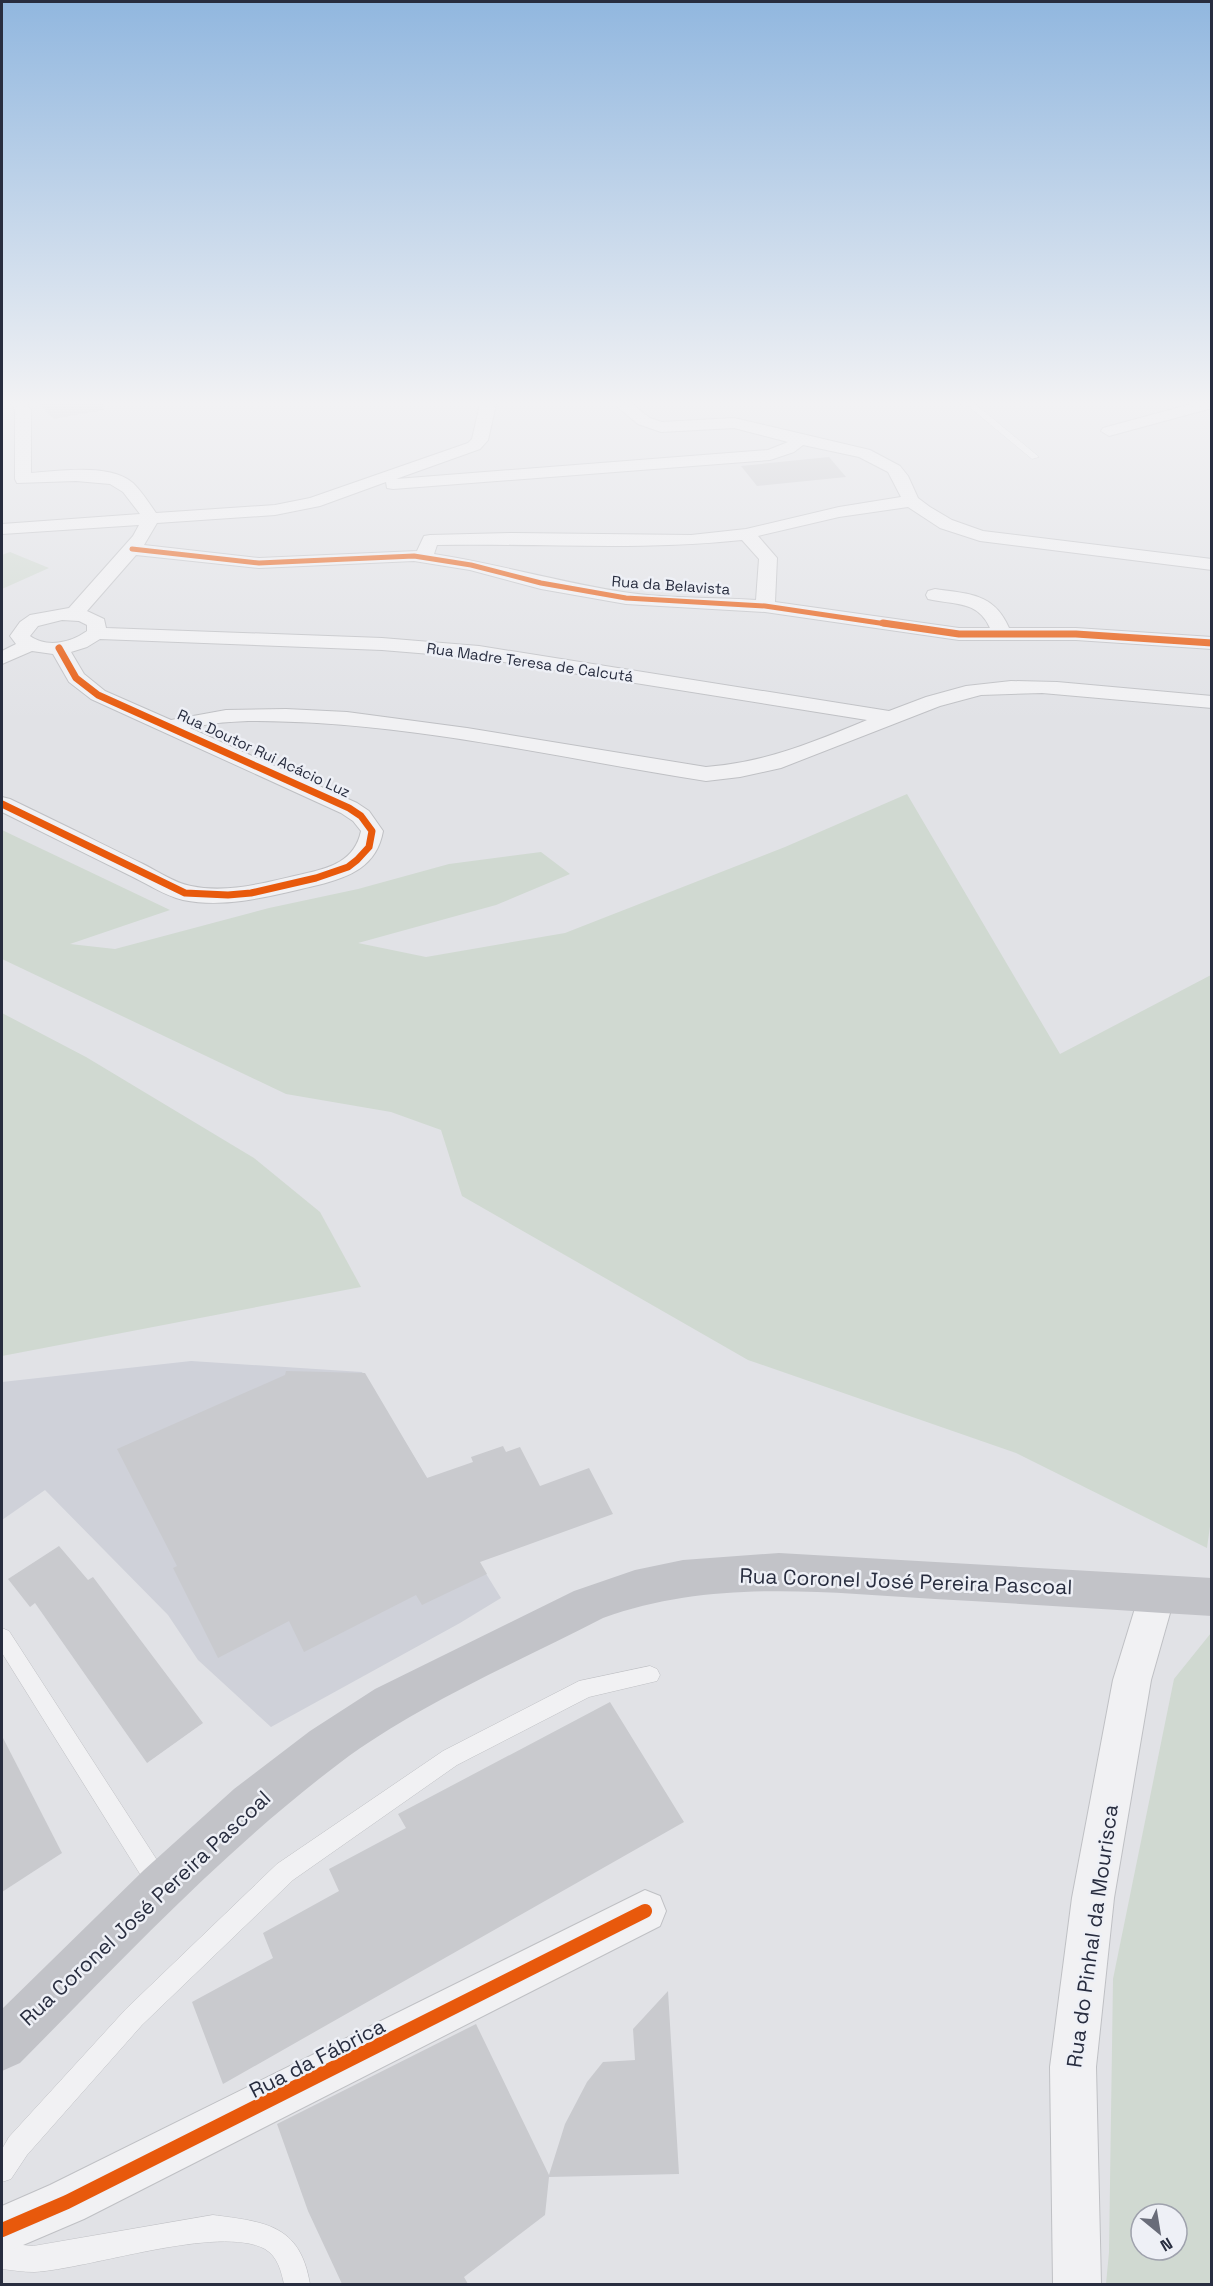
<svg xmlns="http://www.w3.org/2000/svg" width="1213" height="2286" font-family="'Space Grotesk',sans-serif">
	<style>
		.built { fill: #cfd1d9 }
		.green { fill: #d0d9d1; fill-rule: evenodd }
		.building { fill: #c9cace }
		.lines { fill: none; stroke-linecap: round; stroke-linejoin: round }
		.service-casing { stroke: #bfc0c4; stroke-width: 1 }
		.minor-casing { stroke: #bfc0c4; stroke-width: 2 }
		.service { fill: #f1f1f3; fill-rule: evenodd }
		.minor { fill: #f1f1f3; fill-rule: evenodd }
		.secondary { fill: #c2c3c8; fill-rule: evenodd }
		.cycleway-far2-casing { stroke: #eef0f6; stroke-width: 8 }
		.cycleway-far1-casing { stroke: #eef0f6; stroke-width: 10 }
		.cycleway-casing { stroke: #eef0f6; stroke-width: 17 }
		.cycleway-far2 { stroke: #e8590c; stroke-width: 5 }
		.cycleway-far1 { stroke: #e8590c; stroke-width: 7 }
		.cycleway { stroke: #e8590c; stroke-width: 14 }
		.labels { text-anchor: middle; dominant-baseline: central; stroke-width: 5; stroke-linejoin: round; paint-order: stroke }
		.far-street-label { font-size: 15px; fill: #282d3f; stroke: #eef0f6 }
		.near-street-label { font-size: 21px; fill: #282d3f; stroke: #eef0f6 }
	</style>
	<rect width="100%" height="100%" fill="#e1e2e6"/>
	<polygon class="built" points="191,1361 362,1372 501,1598 460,1623 271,1727 198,1660 168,1615 45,1490 2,1520 2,1382"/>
	<g class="green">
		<polygon points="10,552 49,568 2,589 2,555"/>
		<polygon points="907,794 1060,1054 1211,975 1212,1512 1207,1548 1016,1453 748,1360 462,1196 441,1130 391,1112 286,1094 2,959 2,830 170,910 70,944 115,949 269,908 358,889 449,864 541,852 570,874 496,905 358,943 426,957 565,933 785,847"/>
		<polygon points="2,1013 86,1057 254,1158 320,1212 361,1287 2,1356"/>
		<path d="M1211 1633V2284H1106L1109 2252 1113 1979 1174 1679ZM1141 2214H1177V2250H1141Z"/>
	</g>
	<g class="building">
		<polygon points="35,400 103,400 104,410 54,419"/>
		<polygon points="829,457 846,477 757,486 741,466"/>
		<polygon points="286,1371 365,1373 427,1478 473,1462 471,1457 503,1446 506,1452 520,1447 540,1486 589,1468 613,1514 480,1562 487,1574 422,1605 416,1595 304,1652 289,1621 218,1658 173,1568 177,1566 117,1449 285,1375"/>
		<polygon points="59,1546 88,1580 93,1577 203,1723 147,1763 35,1603 30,1607 8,1579"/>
		<polygon points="610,1702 684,1822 223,2084 192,2002 273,1958 263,1933 339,1891 329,1869 406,1828 398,1814"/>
		<polygon points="2,1736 62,1853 2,1892"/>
		<polygon points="668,1991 679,2174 549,2177 545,2215 464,2277 468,2284 342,2284 308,2211 277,2124 476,2024 549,2175 565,2124 587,2082 603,2062 635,2060 633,2029"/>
	</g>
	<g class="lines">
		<defs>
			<g id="service">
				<polygon points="939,400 973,402 1039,457 1032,459 968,406"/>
				<polygon points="2,1628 9,1631 166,1874 169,1882 166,1890 158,1893 150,1890 2,1653"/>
				<polygon points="650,1666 657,1669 660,1675 657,1681 589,1697 457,1765 293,1880 142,2025 27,2155 11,2179 2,2182 2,2149 9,2137 126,2009 277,1864 443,1751 579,1681"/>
				<path d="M213 2215C265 2222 300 2224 310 2284H284C281 2271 278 2257 265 2249 219 2224 89 2269 34 2272 23 2272 12 2270 2 2269V2243L33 2246Z"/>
			</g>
			<g id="minor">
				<path d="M9 400H25L31 410V473C59 471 110 463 133 483 142 492 149 503 156 513L275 505 310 498 468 443 472 439 481 400H497L488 440 480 449 396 479 768 450 788 442 734 428 661 432 638 424 609 400H627L650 418 662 422 734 418 870 450 900 466 908 476 918 498 930 507 952 520 983 531 1212 559V570L980 541 940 528 908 507 839 517 758 536 777 558 775 602 959 628H990C978 600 953 605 928 599L926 595 928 591 935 589C969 594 994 593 1009 628H1076L1212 637V649L1076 640H959L765 612 626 604 541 589 470 570 414 561 259 568 136 555 87 611 104 619 106 628 382 638 479 646 889 711 926 697 966 686 1011 681 1057 682 1212 696V708L1042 693 981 695 940 706 781 768 740 777 706 781C577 761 448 731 317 723 275 721 231 718 190 728L357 803 369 811 383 831C377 866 350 877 318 885 274 895 228 909 183 900 165 896 146 883 129 875 86 854 44 833 2 812V797L10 799C54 820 98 842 141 863 156 870 174 883 191 886 228 894 267 882 303 874 330 868 355 861 361 831L353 821 341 813 91 699 69 682 53 654 32 651 2 664V651L16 644 10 636 20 622 30 615 69 608 133 536 139 525 2 534V524L140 514 123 492 110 484 76 481 17 483 15 479V410ZM803 445 859 457 888 472 901 497 839 507 746 529 691 535 513 533 430 535 424 536 417 551 259 558 144 545 157 523 275 515 320 506 386 482 387 488 393 489 770 460 794 452ZM742 540 759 559 756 600C712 597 666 599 623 592 559 582 498 564 434 554L437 545C539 543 640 551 742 540ZM62 620 79 621 87 625V631C70 643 47 648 30 636L38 626ZM100 639 382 650 479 658 867 720C811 743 767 762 706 767L467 728 347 712 286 709 226 710 171 720 105 691 84 674 71 652 87 647Z"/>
				<polygon points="1206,400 1212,400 1212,408 1109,436 1101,431 1103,428"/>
				<polygon points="1158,1576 1171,1581 1176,1592 1151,1680 1114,1898 1096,2067 1101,2284 1053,2284 1050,2067 1072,1898 1113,1680 1140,1592 1145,1581"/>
				<polygon points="645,1890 660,1896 666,1911 660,1926 84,2219 2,2254 2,2206 50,2185"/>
			</g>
		</defs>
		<use href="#service" class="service-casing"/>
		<use href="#minor" class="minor-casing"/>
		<use href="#service" class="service"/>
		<use href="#minor" class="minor"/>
		<path class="secondary" d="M779 1553 1212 1578V1616C1119 1610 1027 1604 935 1599 822 1592 712 1579 603 1618 518 1662 417 1705 341 1762 224 1850 123 1959 20 2063L2 2071V2009L144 1870 234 1789 310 1731 375 1689 574 1591 635 1570 683 1560Z"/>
		<defs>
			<polyline id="cycleway-far2" points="132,549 259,563 414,556 471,565 541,583 626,598 765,606 893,625"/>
			<g id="cycleway-far1">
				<polyline points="883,623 959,634 1076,634 1212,643"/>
				<polyline points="2,804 185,893 228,895 251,893 316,878 348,867 357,860 369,847 372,831 361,816 349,808 98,695 76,678 59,648"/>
			</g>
			<polyline id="cycleway" points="2,2230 67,2202 645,1911"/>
		</defs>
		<use href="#cycleway-far2" class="cycleway-far2-casing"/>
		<use href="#cycleway-far1" class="cycleway-far1-casing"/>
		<use href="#cycleway" class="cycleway-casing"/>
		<use href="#cycleway-far2" class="cycleway-far2"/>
		<use href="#cycleway-far1" class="cycleway-far1"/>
		<use href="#cycleway" class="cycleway"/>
	</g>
	<linearGradient id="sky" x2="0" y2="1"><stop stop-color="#91b7df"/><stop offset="0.56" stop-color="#f2f2f4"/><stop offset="1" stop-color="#f2f2f4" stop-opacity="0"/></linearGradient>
	<rect width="1213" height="720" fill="url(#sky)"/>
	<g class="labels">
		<g class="far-street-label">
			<text transform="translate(671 585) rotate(4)">Rua da Belavista</text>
			<text transform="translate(530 662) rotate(8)">Rua Madre Teresa de Calcutá</text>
			<text transform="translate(264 753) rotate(25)">Rua Doutor Rui Acácio Luz</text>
		</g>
		<g class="near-street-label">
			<text transform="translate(906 1581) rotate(2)">Rua Coronel José Pereira Pascoal</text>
			<text transform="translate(145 1908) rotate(-43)">Rua Coronel José Pereira Pascoal</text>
			<text transform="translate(1092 1936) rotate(-82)">Rua do Pinhal da Mourisca</text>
			<text transform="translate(317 2058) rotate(-27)">Rua da Fábrica</text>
		</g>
	</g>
	<rect width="1213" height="2286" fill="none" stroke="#282d3f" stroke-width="6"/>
	<g transform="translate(1159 2232) rotate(150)"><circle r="28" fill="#eef0f6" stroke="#9fa2ad" stroke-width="1.5"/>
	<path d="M0-4.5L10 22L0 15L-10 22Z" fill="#696c79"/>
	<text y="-9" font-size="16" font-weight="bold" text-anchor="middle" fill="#282d3f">N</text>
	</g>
</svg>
